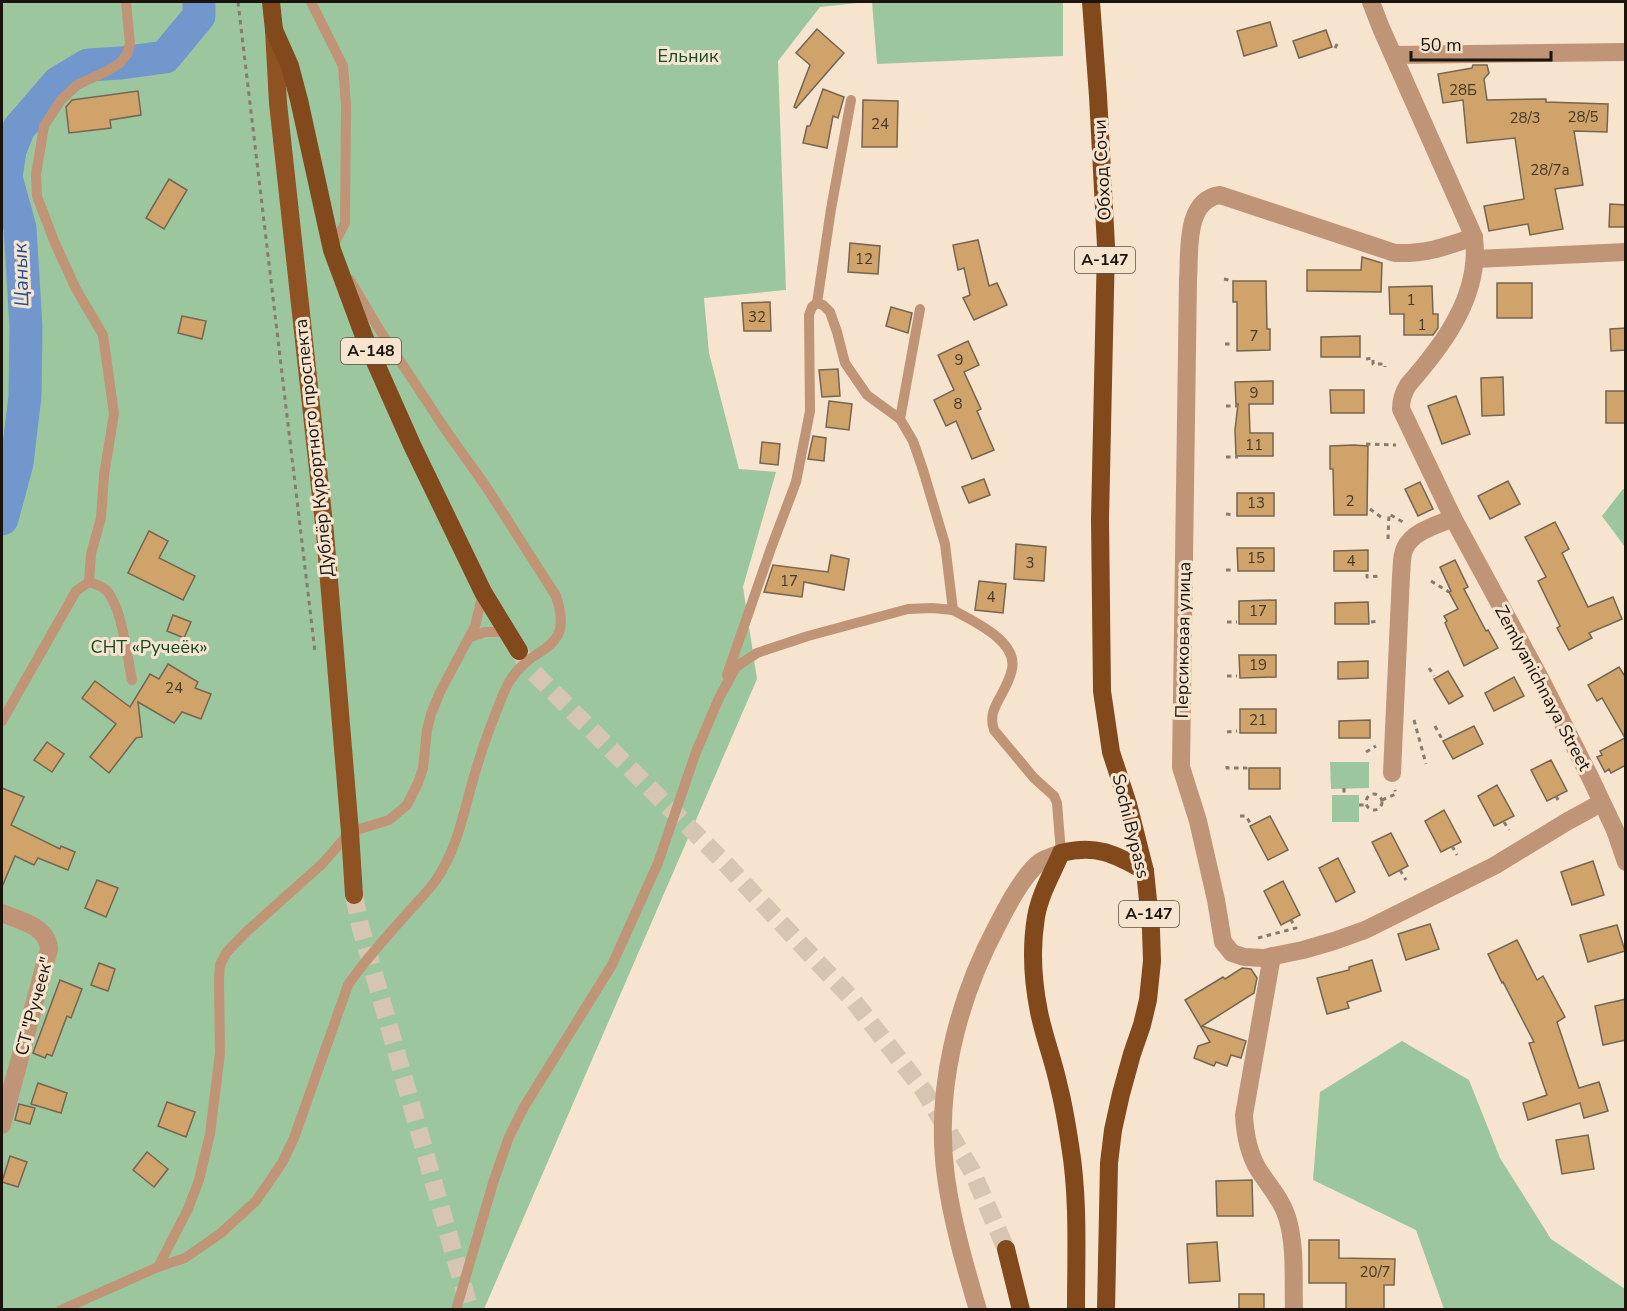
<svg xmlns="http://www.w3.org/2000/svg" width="1627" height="1311" font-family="'Nunito Sans',sans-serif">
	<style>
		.green { fill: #9cc79e }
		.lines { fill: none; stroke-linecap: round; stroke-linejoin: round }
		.river { stroke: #7297cd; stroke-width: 33 }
		.building { fill: #cfa36a; stroke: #756552; stroke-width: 1.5 }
		.primary-tunnel { stroke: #d5c5b1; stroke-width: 18; stroke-dasharray: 18 9; stroke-linecap: butt }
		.trunk-tunnel { stroke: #d5c5b1; stroke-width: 18; stroke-dasharray: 18 9; stroke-linecap: butt }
		.path { stroke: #877b6d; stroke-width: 3; stroke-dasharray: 4.5 4.5; stroke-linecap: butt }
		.service { stroke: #c09476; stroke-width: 10 }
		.minor { stroke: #c09476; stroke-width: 18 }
		.tertiary { stroke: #c09476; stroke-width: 18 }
		.primary { stroke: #8f5222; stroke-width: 18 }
		.trunk { stroke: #82491c; stroke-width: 18 }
		.labels { text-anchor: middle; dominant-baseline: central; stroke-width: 6; stroke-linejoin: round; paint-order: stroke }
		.number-label { font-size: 15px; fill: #473824 }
		.shield { fill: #f6e4ce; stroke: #5c5247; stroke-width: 1.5 }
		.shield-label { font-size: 16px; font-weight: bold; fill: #1a140d }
		.park-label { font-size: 18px; fill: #124b1c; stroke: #f6e4ce }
		.street-label { font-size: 18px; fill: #1a140d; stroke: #f6e4ce }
		.water-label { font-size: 20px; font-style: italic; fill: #245295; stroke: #f6e4ce }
	</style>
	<rect width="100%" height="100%" fill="#f6e4ce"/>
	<g class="green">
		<polygon points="2,2 867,2 820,7 778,61 786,290 704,298 709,353 739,469 776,472 743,587 757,679 484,1309 2,1310"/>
		<polygon points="872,2 1063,2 1063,56 877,64"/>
		<polygon points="1623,489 1626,489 1625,547 1602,516"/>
		<polygon points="1330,762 1369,762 1369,788 1331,789"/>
		<rect x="1332" y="795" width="27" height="27"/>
		<polygon points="1402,1041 1469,1080 1500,1158 1551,1239 1625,1289 1625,1309 1444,1309 1416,1230 1313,1180 1320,1092"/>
	</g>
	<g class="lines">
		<polyline class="river" points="2,519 17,463 25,396 26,327 20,228 6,177 10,150 19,128 58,83 88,65 121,63 165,57 199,16 199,2"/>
	</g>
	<g class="building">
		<polygon points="1270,22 1277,46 1244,56 1237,31"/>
		<polygon points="817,29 844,53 796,108 794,107 810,65 796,53"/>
		<polygon points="1326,30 1332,47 1299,58 1293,41"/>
		<polygon points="1473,65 1487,65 1489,73 1484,79 1487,100 1546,99 1546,102 1608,104 1607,132 1574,131 1583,185 1555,189 1563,229 1530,235 1528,224 1489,231 1484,206 1524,199 1515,138 1467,143 1463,100 1443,103 1438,74 1472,68"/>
		<polygon points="823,89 844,97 838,118 833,116 827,148 803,143 807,126 810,126"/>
		<polygon points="138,91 141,115 110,120 111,128 69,133 66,107 72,100"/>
		<polygon points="863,100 898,101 897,147 862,147"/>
		<polygon points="169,179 187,190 164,229 146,218"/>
		<polygon points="1610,204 1626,205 1626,227 1609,227"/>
		<polygon points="978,240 989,286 997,283 1007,305 974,320 963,298 970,295 964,268 958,270 953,245"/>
		<polygon points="850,243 880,246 878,274 848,272"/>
		<polygon points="1362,257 1382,263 1381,292 1307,291 1307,270 1361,270"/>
		<polygon points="1233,281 1266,281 1267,329 1270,329 1270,350 1237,351 1237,302 1233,302"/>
		<rect x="1497" y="283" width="35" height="35"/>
		<polygon points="1432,286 1433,314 1438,314 1438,328 1433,335 1404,335 1404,314 1390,314 1389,287"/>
		<polygon points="770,302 771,331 744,331 742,303"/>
		<polygon points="891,307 912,313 908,333 886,326"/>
		<polygon points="182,316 206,321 202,339 178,333"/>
		<polygon points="1626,328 1626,350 1611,351 1610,329"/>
		<polygon points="1360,336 1360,357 1321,357 1321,337"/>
		<polygon points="968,341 979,365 964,372 981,409 977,411 994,450 972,459 956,421 946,426 934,400 954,390 938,355"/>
		<polygon points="838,369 840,396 822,397 819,370"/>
		<polygon points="1503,377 1504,415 1482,416 1481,378"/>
		<polygon points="1273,381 1273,404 1249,404 1250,433 1273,433 1273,456 1236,456 1235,430 1238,404 1236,404 1235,382"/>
		<polygon points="1330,390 1364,390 1364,413 1331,413"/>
		<rect x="1606" y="391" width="20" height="32"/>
		<polygon points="1456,396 1470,434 1442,444 1428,406"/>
		<polygon points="829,401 852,404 849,430 826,427"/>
		<polygon points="813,436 826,438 824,461 808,459"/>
		<polygon points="762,442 780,444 778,465 760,463"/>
		<polygon points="1354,445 1368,446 1367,515 1334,515 1333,469 1330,469 1330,446"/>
		<polygon points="984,479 990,495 969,503 962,487"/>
		<polygon points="1508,481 1520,504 1490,519 1478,496"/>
		<polygon points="1420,482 1433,509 1418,516 1405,489"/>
		<rect x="1237" y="493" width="37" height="23"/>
		<polygon points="1555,522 1569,549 1562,553 1588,607 1613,597 1622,619 1589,633 1592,638 1569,650 1557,628 1560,626 1538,581 1546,577 1525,537"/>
		<polygon points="149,531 168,541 159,558 195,576 183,600 128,573"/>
		<polygon points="1016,544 1046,547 1044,581 1014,579"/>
		<polygon points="1237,548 1274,548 1274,571 1238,571"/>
		<polygon points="1368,550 1368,571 1334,571 1334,551"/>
		<polygon points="831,555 849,559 844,590 804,582 802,597 764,592 773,565 828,572"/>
		<polygon points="1455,560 1468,587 1464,589 1486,631 1488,630 1498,648 1464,666 1445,623 1447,621 1444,616 1458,609 1449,592 1451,591 1440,567"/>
		<polygon points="979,581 1006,584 1003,613 975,610"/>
		<polygon points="1276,600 1276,624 1239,624 1239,601"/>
		<polygon points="1368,602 1369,624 1335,624 1335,603"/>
		<polygon points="173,615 191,622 184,638 167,631"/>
		<polygon points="1239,655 1276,655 1276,677 1240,678"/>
		<polygon points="1368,661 1368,678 1338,679 1338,662"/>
		<polygon points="168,664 198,682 195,688 211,694 201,719 182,712 174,723 138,702 142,737 136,738 109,773 90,757 116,724 82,698 95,681 130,707 150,674 159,679"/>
		<polygon points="1619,667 1626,678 1626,765 1611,773 1609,769 1605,772 1597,757 1602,755 1600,751 1625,738 1602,698 1597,701 1588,685"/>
		<polygon points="1448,671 1463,696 1449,704 1434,679"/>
		<polygon points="1514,677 1524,696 1494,711 1485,693"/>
		<rect x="1240" y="709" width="36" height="24"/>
		<polygon points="1370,720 1370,738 1339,738 1339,721"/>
		<polygon points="1474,726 1483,744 1453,759 1443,741"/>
		<polygon points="47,742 64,754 52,772 34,760"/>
		<polygon points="1551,760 1567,791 1547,801 1531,770"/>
		<rect x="1249" y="768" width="31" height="21"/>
		<polygon points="1497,785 1514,816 1494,826 1478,796"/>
		<polygon points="2,788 24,797 11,825 60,849 61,846 75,852 68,870 38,858 34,865 15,856 2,887"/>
		<polygon points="1444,810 1461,842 1441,852 1425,821"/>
		<polygon points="1270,816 1288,850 1268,860 1250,826"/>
		<polygon points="1391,833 1408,866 1389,876 1372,842"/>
		<polygon points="1338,858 1355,892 1336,902 1319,868"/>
		<polygon points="1593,861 1604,895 1572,905 1561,872"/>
		<polygon points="97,880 118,888 106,917 85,908"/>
		<polygon points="1283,881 1300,915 1281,925 1264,891"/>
		<polygon points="1430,924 1439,949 1406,960 1398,934"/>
		<polygon points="1617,925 1625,951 1588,962 1580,935"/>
		<polygon points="1517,940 1537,980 1543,976 1565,1017 1557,1022 1579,1088 1599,1082 1608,1111 1584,1118 1580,1103 1528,1120 1523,1103 1547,1095 1529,1043 1534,1042 1503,982 1502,983 1488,954"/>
		<polygon points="1372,960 1381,991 1347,1002 1349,1008 1327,1014 1317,978 1349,970 1349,967"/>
		<polygon points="99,963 115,969 108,991 91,985"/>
		<polygon points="1242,968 1251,969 1257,978 1254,993 1202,1026 1246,1041 1241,1058 1231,1055 1227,1066 1216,1062 1214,1066 1194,1058 1198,1046 1210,1042 1185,1000 1223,977 1225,979"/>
		<polygon points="60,980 82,989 71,1018 67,1016 52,1056 47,1054 45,1058 33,1053"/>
		<polygon points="1626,999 1626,1040 1603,1045 1595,1006"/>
		<polygon points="38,1083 67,1093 61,1113 31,1104"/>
		<polygon points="167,1102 195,1112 186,1137 158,1126"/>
		<polygon points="19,1104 35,1108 30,1124 15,1120"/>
		<polygon points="1588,1135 1594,1169 1562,1174 1556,1140"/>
		<polygon points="147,1152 168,1169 154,1187 133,1170"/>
		<polygon points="10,1156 27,1162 18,1187 2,1182"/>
		<polygon points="1252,1180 1253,1216 1217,1216 1216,1181"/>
		<polygon points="1309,1240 1339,1240 1339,1258 1395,1259 1394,1285 1384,1285 1384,1310 1346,1310 1346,1283 1309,1283"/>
		<polygon points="1217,1242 1220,1281 1189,1283 1187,1244"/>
		<rect x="1239" y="1294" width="25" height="16"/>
	</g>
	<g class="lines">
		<polyline class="primary-tunnel" points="354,895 360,925 470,1310"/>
		<polyline class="trunk-tunnel" points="519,651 531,670 722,860 852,999 924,1091 972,1171 1006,1249"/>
		<g class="path">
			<polyline points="238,2 315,652"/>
			<polyline points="1335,48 1339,41"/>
			<polyline points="1224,279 1233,281"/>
			<polyline points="1225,344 1234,344"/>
			<polyline points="1366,359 1373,358 1373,364 1385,364 1385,367"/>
			<polyline points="1226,406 1238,406"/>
			<polyline points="1366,444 1396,445"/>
			<polyline points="1226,457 1238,457"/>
			<polyline points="1370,509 1381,517"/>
			<polyline points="1226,514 1235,515"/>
			<polyline points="1388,539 1389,514 1403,522"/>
			<polyline points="1226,570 1235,570"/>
			<polyline points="1367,574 1367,577 1380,576"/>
			<polyline points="1431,581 1449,592"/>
			<polyline points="1227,622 1237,622"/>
			<polyline points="1371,622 1380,621"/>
			<polyline points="1429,668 1434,676"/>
			<polyline points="1227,676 1237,676"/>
			<polyline points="1414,720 1426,764"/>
			<polyline points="1435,726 1443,741"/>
			<polyline points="1227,732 1237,731"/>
			<polyline points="1366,752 1376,746"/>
			<polyline points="1227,766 1227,768 1246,768 1246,770"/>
			<polyline points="1344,788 1344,795"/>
			<circle cx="1374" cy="802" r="8"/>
			<polyline points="1556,796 1560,804"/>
			<polyline points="1382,800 1396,794 1395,790"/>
			<polyline points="1359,805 1367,805"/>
			<polyline points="1240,816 1246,816 1250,823"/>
			<polyline points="1504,822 1509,830"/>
			<polyline points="1452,846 1457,855"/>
			<polyline points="1400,870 1406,880"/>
			<polyline points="1258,938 1296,928 1291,920"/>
		</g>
		<g class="service">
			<polyline points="311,2 343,66 346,105 345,223 333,246"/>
			<polyline points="817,303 831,209 851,100"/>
			<polyline points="89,582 91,554 101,518 104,475 114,414 103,335 76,289 54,241 37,196 36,174 44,126 61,100 77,85 107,71 120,63 127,54 130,44 126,2"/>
			<path d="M953 610C973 621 1018 641 1012 669 1010 680 1004 690 999 699 993 710 990 718 994 730L1034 778 1054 796 1057 803 1061 853"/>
			<polyline points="471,637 485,632 507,632"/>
			<polyline points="727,675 770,551 796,482 810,411 809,315 812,307 817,303 823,305 830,312 837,332 845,363 867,395 900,419"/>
			<path d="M2 721 76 591 89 582C96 584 101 586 106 590 122 606 127 657 132 680"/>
			<polyline points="158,1267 188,1209 199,1180 210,1134 220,1053 219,979 220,965 226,953 245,933 322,864 350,832 389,820 407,805 418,783 423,768 427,730 431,714 440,692 475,626 483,593"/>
			<path d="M61 1310 158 1267 185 1258 221 1233 256 1201 282 1163 294 1138 348 985C367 957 390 933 412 908 420 899 429 890 436 880 458 848 464 810 475 773 481 752 488 732 496 712 501 701 504 689 511 679 534 643 575 653 556 596L487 488 445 429 379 329 350 280"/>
			<polyline points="456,1310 493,1183 509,1137 524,1107 612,965 658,863 696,752 719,698 736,667 757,653 808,636 908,609 932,608 953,610 945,544 923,470 913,441 900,419 920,309"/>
		</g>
		<g class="minor">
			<path d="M1371 2 1381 28 1474 237C1481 295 1444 344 1408 385 1403 393 1401 399 1401 409L1453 518 1540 678 1591 779 1615 830 1626 862"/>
			<polyline points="1394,55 1626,52"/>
			<path d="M1474 237C1445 247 1426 254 1395 253L1220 195C1184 200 1190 253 1188 280L1181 767 1198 821 1216 900 1223 942 1232 953 1244 957 1264 958 1303 950 1334 941 1365 930 1494 866 1568 821 1601 803"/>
			<polyline points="1475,259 1626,252"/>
			<path d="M1392 773 1401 576C1402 567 1401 556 1405 548 1413 531 1437 525 1453 518"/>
			<path d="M2 913C21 921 47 926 49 949L2 1125"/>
			<path d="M1272 956 1244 1115C1245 1134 1248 1152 1258 1169 1268 1185 1281 1198 1287 1217 1296 1246 1293 1279 1294 1310"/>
		</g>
		<path class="tertiary" d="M978 1310C965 1266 952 1221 946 1177 934 1092 957 1001 997 926 1006 908 1024 874 1040 862 1046 858 1054 856 1061 853"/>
		<polyline class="primary" points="274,30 278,103 325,533 350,832 354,895"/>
		<g class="trunk">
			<polyline points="271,2 274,30 290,66 299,100 332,250 365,339 412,445 483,592 519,651"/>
			<polyline points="1091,2 1098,96 1106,246 1100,519 1102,691 1111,752 1128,804 1145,871 1151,930 1152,961 1148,1000 1142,1025 1132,1054 1121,1094 1113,1130 1109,1163 1106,1310"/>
			<polyline points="1006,1249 1021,1310"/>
			<path d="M1076 1310C1076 1255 1079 1199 1070 1145 1067 1126 1064 1106 1059 1087 1054 1062 1044 1037 1039 1012 1033 982 1031 947 1036 917 1040 894 1052 874 1061 853 1096 844 1115 854 1145 871"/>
		</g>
	</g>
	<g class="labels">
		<g class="number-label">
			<text x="1463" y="90">28Б</text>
			<text x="1583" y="117">28/5</text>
			<text x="1525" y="118">28/3</text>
			<text x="880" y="124">24</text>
			<text x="1550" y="170">28/7а</text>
			<text x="864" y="259">12</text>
			<text x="1411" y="300">1</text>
			<text x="757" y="317">32</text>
			<text x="1422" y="325">1</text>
			<text x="1254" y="336">7</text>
			<text x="959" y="360">9</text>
			<text x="1254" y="393">9</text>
			<text x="958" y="404">8</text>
			<text x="1254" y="445">11</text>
			<text x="1350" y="501">2</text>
			<text x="1256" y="503">13</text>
			<text x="1256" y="558">15</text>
			<text x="1351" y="561">4</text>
			<text x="1030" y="563">3</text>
			<text x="789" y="581">17</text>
			<text x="991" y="597">4</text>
			<text x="1258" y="611">17</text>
			<text x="1258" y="665">19</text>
			<text x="174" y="688">24</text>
			<text x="1258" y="720">21</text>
			<text x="1375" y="1272">20/7</text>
		</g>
		<g class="shield">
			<rect x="1075" y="247" width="60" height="26" rx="4.5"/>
			<rect x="341" y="338" width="60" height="26" rx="4.5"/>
			<rect x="1119" y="901" width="60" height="26" rx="4.5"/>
		</g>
		<g class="shield-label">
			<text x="1105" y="260">А-147</text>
			<text x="371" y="351">А-148</text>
			<text x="1149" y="914">А-147</text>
		</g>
		<g class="park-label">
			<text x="688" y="56">Ельник</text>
			<text x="149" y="647">СНТ «Ручеёк»</text>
		</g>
		<g class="street-label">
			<text transform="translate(1102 170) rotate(-93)">Обход Сочи</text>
			<text transform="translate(314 448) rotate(-96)">Дублёр Курортного проспекта</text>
			<text transform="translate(1183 640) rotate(-89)">Персиковая улица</text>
			<text transform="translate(1543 688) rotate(62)">Zemlyanichnaya Street</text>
			<text transform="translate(1131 826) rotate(76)">Sochi Bypass</text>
			<text transform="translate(34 1006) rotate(-75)">СТ "Ручеек"</text>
		</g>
		<g class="water-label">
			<text transform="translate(21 275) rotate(-92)">Цанык</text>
		</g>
	</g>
	<rect width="1627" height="1311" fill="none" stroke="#1a140d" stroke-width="6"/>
	<path d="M1411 51v9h140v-9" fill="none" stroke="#1a140d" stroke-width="3"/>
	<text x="1420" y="51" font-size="18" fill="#1a140d" stroke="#f6e4ce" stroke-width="4.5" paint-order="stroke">50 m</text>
</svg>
